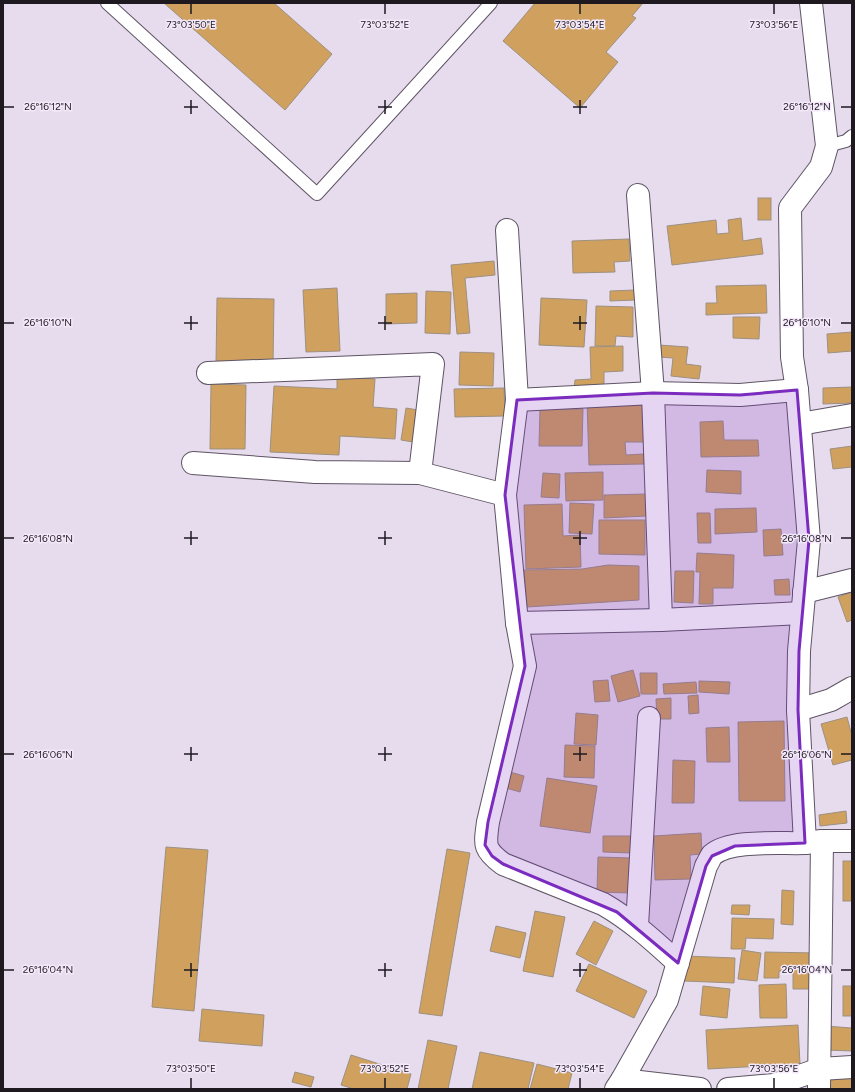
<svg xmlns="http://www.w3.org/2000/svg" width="855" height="1092" font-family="Figtree,sans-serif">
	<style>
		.building { fill: #d0a05e; stroke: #9d9081 }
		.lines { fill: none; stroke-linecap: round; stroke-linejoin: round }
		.service-casing { stroke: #5e5464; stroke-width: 14 }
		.minor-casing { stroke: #5e5464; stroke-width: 24 }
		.service { stroke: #fff; stroke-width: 12 }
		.minor { stroke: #fff; stroke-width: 22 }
		.marked { fill: #7b2cbf; fill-opacity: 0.2; stroke: #7b2cbf; stroke-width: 3; stroke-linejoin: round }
		.ticks { fill: none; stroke: #1d191f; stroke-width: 1.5 }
		.ticks-label { font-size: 10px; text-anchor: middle; fill: #1d191f; stroke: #f4e9fb; stroke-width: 3; stroke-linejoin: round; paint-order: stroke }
	</style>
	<rect width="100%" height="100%" fill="#e7dcee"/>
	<g class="building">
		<polygon points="164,3 274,3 332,54 285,110"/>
		<polygon points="535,3 643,3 632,16 636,18 606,52 618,62 580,108 503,41"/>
		<rect x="758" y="198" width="13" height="22"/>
		<polygon points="741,218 743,241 761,238 763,254 672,265 667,226 716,220 717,234 729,233 728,220"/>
		<polygon points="629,239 630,261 614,262 615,272 573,273 572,241"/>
		<polygon points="494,261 495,275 465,278 470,333 457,334 451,265"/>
		<polygon points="766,285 767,313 706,315 706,303 717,303 716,286"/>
		<polygon points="337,288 340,351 306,352 303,290"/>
		<polygon points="635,290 636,300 610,301 610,291"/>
		<polygon points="426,291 451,292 450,334 425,333"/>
		<polygon points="417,293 417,323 386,324 386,294"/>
		<polygon points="217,298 274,299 273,364 216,363"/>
		<polygon points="541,298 587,300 584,347 539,345"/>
		<polygon points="596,306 633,307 633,337 616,336 615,346 595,346"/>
		<polygon points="733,317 760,317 759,339 733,338"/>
		<polygon points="852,332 852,351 828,353 827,334"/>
		<polygon points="659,345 688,347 686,364 701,366 699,379 671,376 673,358 658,357"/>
		<polygon points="623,346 623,371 604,372 604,386 574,388 575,380 591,379 590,347"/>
		<polygon points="460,352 494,353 493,386 459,385"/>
		<polygon points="337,377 375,379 373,407 397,409 395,439 340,436 339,455 270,452 274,386 337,389"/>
		<polygon points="211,384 246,385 245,449 210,449"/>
		<polygon points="852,387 852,403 823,404 823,388"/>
		<polygon points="504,388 505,416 455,417 454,389"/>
		<polygon points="649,400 650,442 625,442 626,455 644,454 644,464 589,465 587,401"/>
		<polygon points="406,408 418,410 413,442 401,440"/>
		<polygon points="540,409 583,409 582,446 539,446"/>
		<polygon points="723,421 724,440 758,440 759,456 701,457 700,422"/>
		<polygon points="852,446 852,467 833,469 830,449"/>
		<polygon points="707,470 741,471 741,494 706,492"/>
		<polygon points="603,472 603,500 566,501 565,473"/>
		<polygon points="543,473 560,474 559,498 541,497"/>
		<polygon points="646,494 647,516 604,518 604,495"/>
		<polygon points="570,503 594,504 592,534 569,533"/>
		<polygon points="562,504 563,536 580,535 581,567 526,569 524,505"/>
		<polygon points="756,508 757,532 715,534 715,509"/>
		<polygon points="697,513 710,513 711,543 698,543"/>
		<polygon points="599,520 645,520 645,555 599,554"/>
		<polygon points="781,529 783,555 764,556 763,530"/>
		<polygon points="697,553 734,555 733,588 713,588 713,604 699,604 700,572 696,572"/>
		<polygon points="608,565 639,566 639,600 527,607 524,570 582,569"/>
		<polygon points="675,571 694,571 693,603 674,602"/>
		<polygon points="789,579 790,595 775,595 774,580"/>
		<polygon points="852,592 852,620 847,622 838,597"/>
		<polygon points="633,670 640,696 618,702 611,676"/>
		<polygon points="640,673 657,673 657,694 641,694"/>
		<polygon points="608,680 610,701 595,702 593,681"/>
		<polygon points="699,681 730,682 729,694 699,692"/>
		<polygon points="696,682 697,693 664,694 663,684"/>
		<polygon points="698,695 699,713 689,714 688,696"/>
		<polygon points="671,698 671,719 657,719 656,699"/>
		<polygon points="576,713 598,715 596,745 574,744"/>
		<polygon points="847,717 852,736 852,760 833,765 821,724"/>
		<polygon points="784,721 785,801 739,801 738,722"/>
		<polygon points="729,727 730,762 707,762 706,728"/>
		<polygon points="565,745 595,746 594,778 564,777"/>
		<polygon points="673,760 695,761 694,803 672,803"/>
		<polygon points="510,772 524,776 520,792 506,788"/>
		<polygon points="547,778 597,786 590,833 540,826"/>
		<polygon points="846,811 847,823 820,826 819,815"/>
		<polygon points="701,833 702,854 690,855 691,879 655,880 654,836"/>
		<polygon points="603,836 632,836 631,853 603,852"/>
		<polygon points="166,847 208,850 194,1011 152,1007"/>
		<polygon points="447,849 470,853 442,1016 419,1013"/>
		<polygon points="598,857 631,858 630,893 597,892"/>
		<rect x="843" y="861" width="9" height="40"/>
		<polygon points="782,890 794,891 793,925 781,924"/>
		<polygon points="732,905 750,905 749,915 731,914"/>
		<polygon points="535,911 565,917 553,977 523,971"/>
		<polygon points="732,918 774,919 773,939 746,938 745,949 731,949"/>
		<polygon points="594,921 613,931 596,965 576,954"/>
		<polygon points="496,926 526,933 520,958 490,951"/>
		<polygon points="742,950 761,953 757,981 738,979"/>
		<polygon points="765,952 816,953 815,989 793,989 793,971 779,971 779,978 764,978"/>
		<polygon points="685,956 735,958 734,983 684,981"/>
		<polygon points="589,964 647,991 634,1018 576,991"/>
		<polygon points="786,984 787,1018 760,1018 759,985"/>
		<polygon points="703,986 730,989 727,1018 700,1015"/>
		<rect x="843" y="986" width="9" height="30"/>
		<polygon points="202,1009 264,1015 262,1046 199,1041"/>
		<polygon points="798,1025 800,1064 708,1069 706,1030"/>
		<polygon points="825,1026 852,1028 852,1051 825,1050"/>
		<polygon points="428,1040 457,1046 448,1089 418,1089"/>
		<polygon points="480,1052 534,1063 528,1089 472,1089"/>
		<polygon points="351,1055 411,1074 407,1089 354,1089 341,1085"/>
		<polygon points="537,1064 572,1073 568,1089 530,1089"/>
		<polygon points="295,1072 314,1077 311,1087 292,1082"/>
		<rect x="826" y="1073" width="26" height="16"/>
	</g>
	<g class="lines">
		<defs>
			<g id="service">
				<polyline points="107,3 317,194 491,3"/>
				<polyline points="827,146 846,141 852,136"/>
			</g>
			<g id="minor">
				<polyline points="638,195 653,393 661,620"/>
				<path d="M507 230 517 400 505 495 517 623 525 666 488 822C485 845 483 849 503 864L603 904C631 920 654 941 678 963"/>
				<polyline points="208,373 433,364 420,473"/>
				<polyline points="517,400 653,393 740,395 797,390"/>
				<polyline points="800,424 852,415"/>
				<polyline points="193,463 315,472 420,473 505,495"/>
				<polyline points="804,592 852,580"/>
				<polyline points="517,623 661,620 802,613"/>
				<polyline points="798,710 831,700 852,688"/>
				<polyline points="822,841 852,841"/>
				<polyline points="805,843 822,841 819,1089"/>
				<polyline points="637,926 649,718"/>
				<path d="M622 1080 667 1000 706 866C708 863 710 858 712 855 730 839 781 844 805 843L798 710 799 651 809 540 797 390 792 357 790 208 821 167 827 146 811 3"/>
				<polyline points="616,1089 622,1080 700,1089"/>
				<polyline points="728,1089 774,1085 820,1069 852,1067"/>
			</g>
		</defs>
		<use href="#service" class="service-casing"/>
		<use href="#minor" class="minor-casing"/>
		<use href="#service" class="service"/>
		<use href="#minor" class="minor"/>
	</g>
	<path class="marked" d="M797 390 809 540 799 651 798 710 805 843 735 846 712 856 706 866 678 963 617 912 503 864 492 856 485 845 488 822 525 666 505 495 517 400 653 393 740 395Z"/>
	<path class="ticks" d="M191 4V14M385 4V14M580 4V14M774 4V14M191 100V114M385 100V114M580 100V114M4 107H14M184 107H198M378 107H392M573 107H587M841 107H851M191 316V330M385 316V330M580 316V330M4 323H14M184 323H198M378 323H392M573 323H587M841 323H851M191 531V545M385 531V545M580 531V545M4 538H14M184 538H198M378 538H392M573 538H587M841 538H851M191 747V761M385 747V761M580 747V761M4 754H14M184 754H198M378 754H392M573 754H587M841 754H851M191 963V977M385 963V977M580 963V977M4 970H14M184 970H198M378 970H392M573 970H587M841 970H851M191 1078V1088M385 1078V1088M580 1078V1088M774 1078V1088"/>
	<g class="ticks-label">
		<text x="191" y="28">73°03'50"E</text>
		<text x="385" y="28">73°03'52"E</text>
		<text x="580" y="28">73°03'54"E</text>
		<text x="774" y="28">73°03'56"E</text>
		<text x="48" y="110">26°16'12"N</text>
		<text x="807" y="110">26°16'12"N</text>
		<text x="48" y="326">26°16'10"N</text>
		<text x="807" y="326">26°16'10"N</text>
		<text x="48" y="542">26°16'08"N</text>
		<text x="807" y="542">26°16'08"N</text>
		<text x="48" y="758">26°16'06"N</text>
		<text x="807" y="758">26°16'06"N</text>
		<text x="48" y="973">26°16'04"N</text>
		<text x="807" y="973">26°16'04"N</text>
		<text x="191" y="1072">73°03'50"E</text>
		<text x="385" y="1072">73°03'52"E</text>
		<text x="580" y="1072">73°03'54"E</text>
		<text x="774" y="1072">73°03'56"E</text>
	</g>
	<rect width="855" height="1092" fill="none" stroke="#1d191f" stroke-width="8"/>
</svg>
